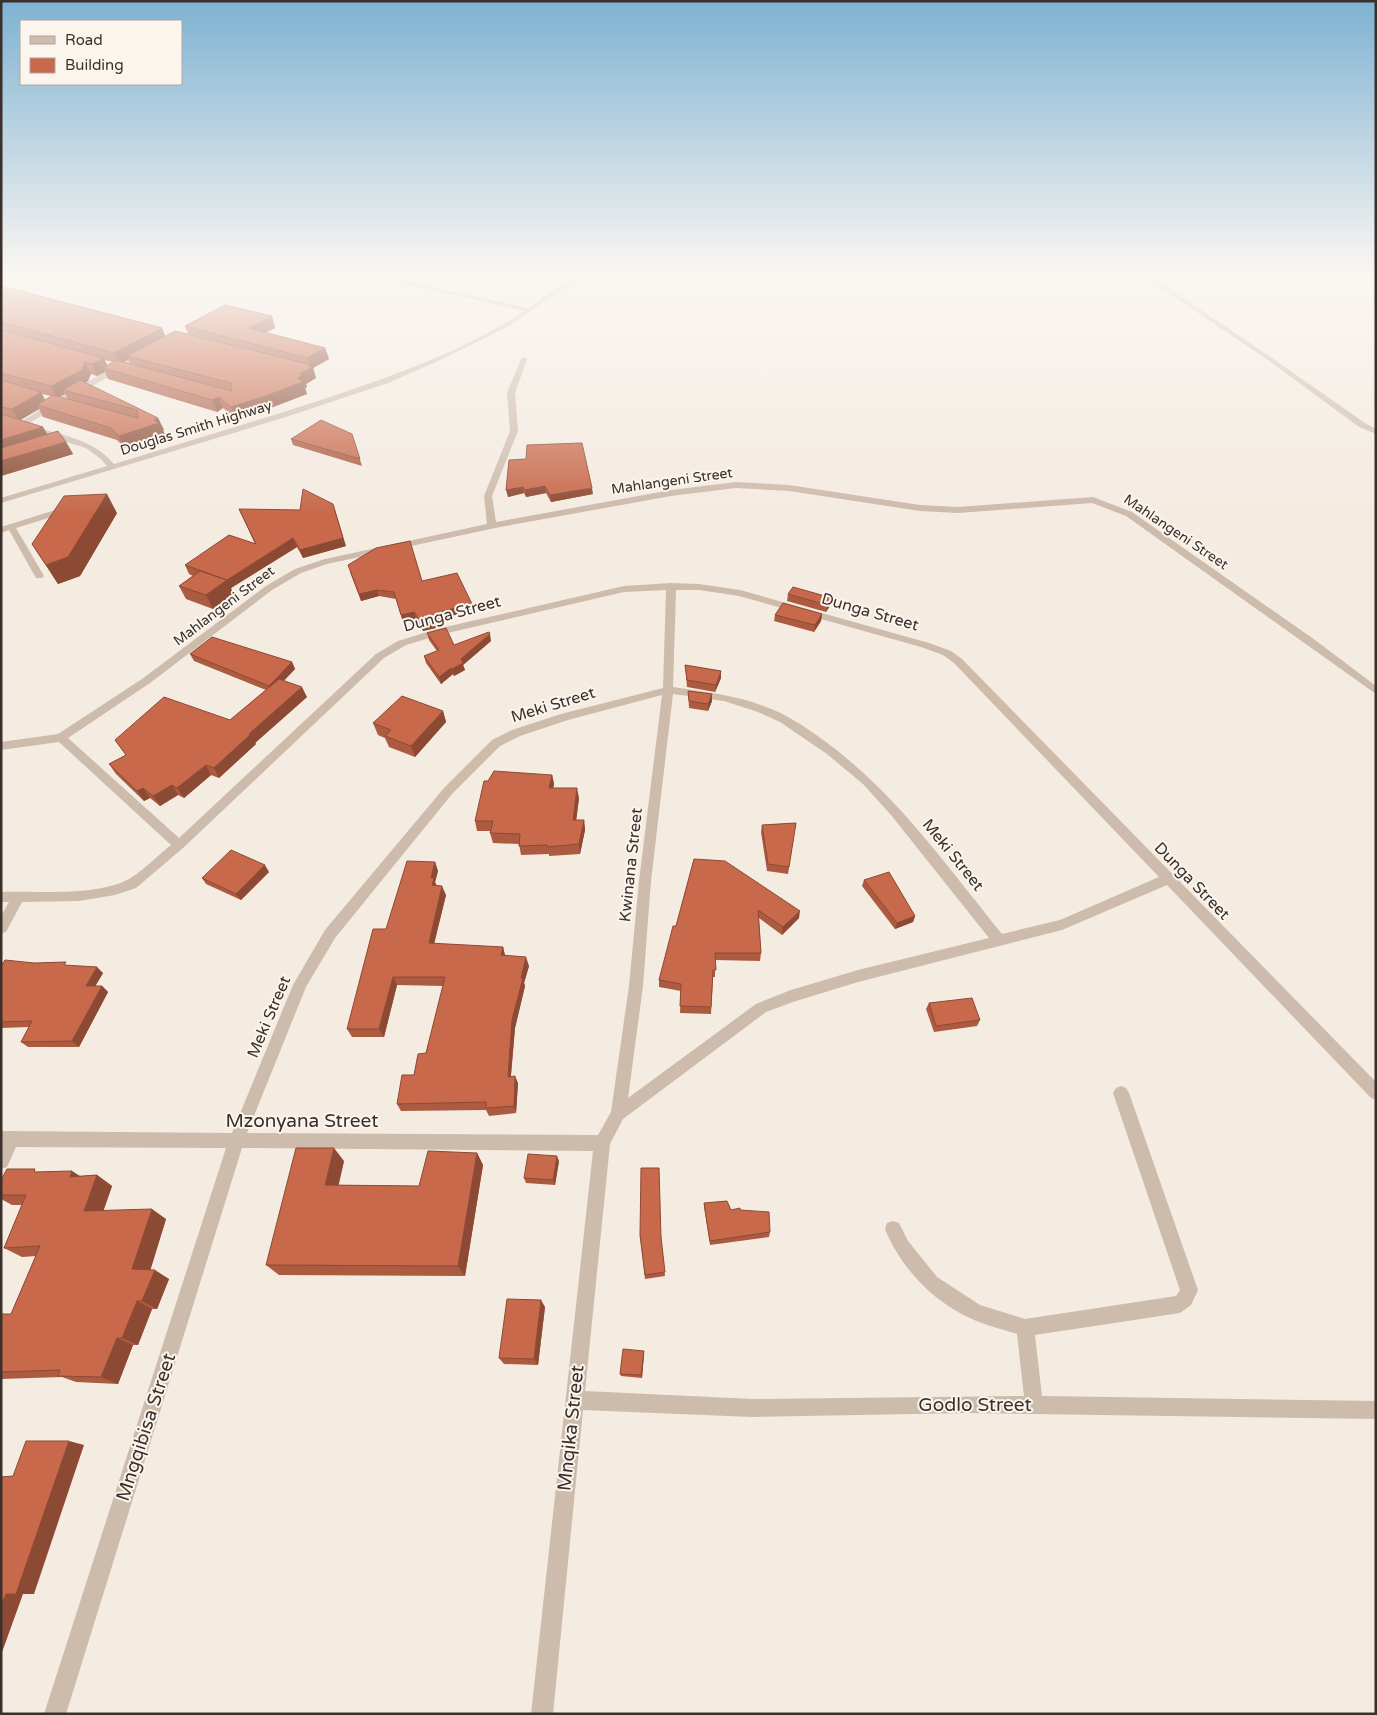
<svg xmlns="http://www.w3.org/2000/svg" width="1377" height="1715" font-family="'Varela Round',sans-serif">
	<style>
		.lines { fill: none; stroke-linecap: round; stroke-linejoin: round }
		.minor { fill: #cdbbac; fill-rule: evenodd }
		.wall { fill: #ac5a40; fill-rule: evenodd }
		.shaded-wall { fill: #8c4a34 }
		.building { fill: #c8694b; stroke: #8c4a34 }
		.labels { text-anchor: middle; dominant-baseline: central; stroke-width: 4; stroke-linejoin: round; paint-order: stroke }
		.far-street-label { font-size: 14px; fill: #3b302b; stroke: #fbf5ee }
		.street-label { font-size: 16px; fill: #3b302b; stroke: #fbf5ee }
		.near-street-label { font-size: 19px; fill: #3b302b; stroke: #fbf5ee }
	</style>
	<rect width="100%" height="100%" fill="#f4ebe1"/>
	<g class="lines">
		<g class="minor">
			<path d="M360 274H373L528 308 576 274H584L509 326 434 363 388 383 283 418 1 503V498L107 466 101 459 86 448 1 422V418L19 423 75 388 142 353 147 354 26 425C57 434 93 438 114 464 185 442 257 421 327 398 395 375 465 351 524 311Z"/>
			<polygon points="1140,274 1148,274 1272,358 1365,423 1376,429 1376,434 1359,427 1268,360"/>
			<path d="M524 357 527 359 515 393 518 431 492 496 496 522 671 490 736 482 789 485 920 505 958 507 1093 497 1132 512 1315 640 1376 686V694L1126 516 1092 503 958 513 920 511 789 491 736 488 671 496 500 527 327 564 301 573 272 590 150 683 68 738 179 838 376 654 398 641 437 629 624 586 671 583 699 584 740 590 929 643 951 651 962 659 1376 1082V1100L1371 1098 1167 885 1062 930 858 982 793 1002 766 1012 623 1119 610 1144 585 1391 752 1399 1024 1396 1017 1334C1002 1329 987 1326 972 1319 933 1302 901 1268 885 1229L887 1223 893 1221 899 1223 908 1241 937 1277 980 1305 1025 1319 1176 1296 1180 1290 1113 1093 1116 1088 1121 1086 1126 1088 1129 1093 1198 1290 1191 1305 1180 1313 1035 1335 1042 1396 1376 1401V1419L967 1413 752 1417 583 1410 553 1714H531L593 1151 242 1148 66 1714H44L226 1148 16 1147 7 1167 1 1169V1131L232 1133 293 985 325 930 444 788 492 740 512 730 561 714 663 688 666 590 624 592 439 635 406 645 384 658 183 848 136 888 115 895 79 901 22 902 6 932 1 933V916L9 902H1V892C36 891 93 896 125 881 140 874 157 856 171 845L59 742 1 750V742L58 734 142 679 266 586 295 569 325 559 487 524 484 496 510 431 507 393 521 359ZM676 590H699L739 596 921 647 943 655 954 663 1159 877 1060 920 1002 934C946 865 893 789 819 737 802 725 786 714 766 707 736 695 705 692 673 687ZM673 694 724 701 758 712 780 722 827 754 863 784 891 815 989 938 858 970 791 990 756 1004 628 1098 643 986 651 881ZM662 695 639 881 629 986 611 1112 598 1135 247 1133 306 987 335 938 452 794 500 746 520 736 568 720Z"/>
			<polygon points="68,506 71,507 71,511 16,528 44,576 42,578 36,578 9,530 1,533 1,527"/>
		</g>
	</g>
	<g class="wall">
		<path d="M1 284 3 286 162 328 165 336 188 334 185 326 275 328 265 333 325 348 329 359 313 368 316 378 306 384 307 387 305 388 307 394 265 410 236 419 223 408 217 412 108 379 105 372 97 376 91 374 88 381 85 383 158 418 164 430H163L165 435 125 448 117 440 43 417 39 409 20 420 43 427 47 434 66 442 73 454 1 476ZM104 360 113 362 107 365ZM128 360 131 364 123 362ZM42 394 51 396 45 400ZM65 394 68 399 59 397Z"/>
		<polygon points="352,434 362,466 293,445 291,439"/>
		<polygon points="509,460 593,494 551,502 546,493 526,497 524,493 508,497"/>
		<polygon points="239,509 346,546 303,558 297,547 231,588 233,594 213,609 186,599 179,586 193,576 189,574 185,565 255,544"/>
		<polygon points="117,513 80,576 58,584 32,544"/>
		<polygon points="350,572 422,581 472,604 473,610 442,618 444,626 423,631 416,619 403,622 396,599 379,596 361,601"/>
		<polygon points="788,594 831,604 826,612 787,601"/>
		<polygon points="822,614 821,621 814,632 774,621 775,615"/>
		<polygon points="427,633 454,645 491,641 463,665 465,670 454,676 453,674 441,684 426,663 424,656 437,651 429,640"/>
		<polygon points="190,654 292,662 295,669 284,681 307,697 255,743 256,744 219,778 211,775 184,798 178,795 160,806 150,798 144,801 116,774 109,764 126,755 115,740 230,720 266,690 194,661"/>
		<polygon points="685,665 721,671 721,678 715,692 687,687"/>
		<polygon points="688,691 712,694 712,701 708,711 689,708"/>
		<polygon points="443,711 446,722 415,757 389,747 385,738 378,735 373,723"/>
		<polygon points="552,775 554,784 553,788 579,798 576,820 584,820 585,830 580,854 549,856 549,854 521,855 519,844 493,843 490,833 491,831 477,831 475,821 488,781"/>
		<polygon points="796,823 788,874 767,871 761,832 762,825"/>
		<polygon points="694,859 799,918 782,935 759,918 761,953 760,961 715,960 715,977 713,977 711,1014 680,1013 681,991 659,987 659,980 676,926"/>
		<polygon points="435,862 438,871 435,882 437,886 446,895 434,944 503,947 505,955 529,966 524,983 525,986 515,1028 511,1076 518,1083 516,1113 489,1116 486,1110 401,1111 397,1104 426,1053 443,986 397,985 384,1037 352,1037 347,1029 386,929"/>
		<polygon points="269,872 241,900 206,884 202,878"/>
		<polygon points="864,880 915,916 913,922 895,929 862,886"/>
		<polygon points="34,963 70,966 103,973 95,986 102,986 108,992 79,1047 28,1047 21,1042 29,1027 1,1028 1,966"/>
		<polygon points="929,1003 980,1020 977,1026 934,1032 926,1009"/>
		<polygon points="477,1153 483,1165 465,1276 279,1275 266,1265 344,1161 338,1185 419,1186"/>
		<polygon points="559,1161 555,1185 526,1183 524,1178"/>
		<polygon points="39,1172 80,1176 97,1175 112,1186 103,1211 166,1219 150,1270 169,1279 157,1309 152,1309 138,1345 133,1345 118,1384 76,1382 62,1377 1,1379 1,1314 11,1314 36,1256 22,1257 4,1248 22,1205 12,1205 1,1199 1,1180"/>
		<polygon points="704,1203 731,1210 770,1232 769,1237 710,1245 704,1207"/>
		<polygon points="640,1235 661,1239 665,1276 645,1279"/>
		<polygon points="545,1307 538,1365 504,1364 499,1358"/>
		<polygon points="644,1354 642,1378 621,1376 620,1374"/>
	</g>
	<g class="shaded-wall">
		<polygon points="272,316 275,328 252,339 248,328"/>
		<polygon points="162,328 167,340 127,356 128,360 120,364 114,353"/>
		<polygon points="325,348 329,359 313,368 316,378 306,384 307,387 305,388 307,394 265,410 236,419 231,407 297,378 300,374 310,365 307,358"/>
		<polygon points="104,358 109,369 103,368 105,372 97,376 92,364"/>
		<polygon points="85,362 91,374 88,381 69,391 63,390 65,394 57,398 51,386"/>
		<polygon points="41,392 47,404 37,405 39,409 19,421 12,409"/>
		<polygon points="219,397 223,408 217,412 212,400"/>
		<polygon points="158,418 164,430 163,430 165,435 125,448 119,436"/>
		<polygon points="43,427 50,439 1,454 1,440"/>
		<polygon points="66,442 73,454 1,476 1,461"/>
		<polygon points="545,486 546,493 526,497 525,490"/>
		<polygon points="523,487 524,493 508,497 506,490"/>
		<polygon points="592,488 593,494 551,502 550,495"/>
		<polygon points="107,494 117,513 80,576 58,584 46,565"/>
		<polygon points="333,504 346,546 303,558 300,550"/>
		<polygon points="293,538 297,547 231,588 233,594 213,609 206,595 227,580"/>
		<polygon points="377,590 379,596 361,601 359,594"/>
		<polygon points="832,598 831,604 826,612 827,605"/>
		<polygon points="472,604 473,610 441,619 439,612"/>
		<polygon points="414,612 416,619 403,622 401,615"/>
		<polygon points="822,614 821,621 814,632 815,625"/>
		<polygon points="442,619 444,626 423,631 422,624"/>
		<polygon points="490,634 491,641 463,665 465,670 454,676 452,669 461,659"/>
		<polygon points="292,662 295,669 272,692 269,686"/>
		<polygon points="451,668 453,674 441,684 439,677"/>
		<polygon points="721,671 721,678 715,692 716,685"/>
		<polygon points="302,687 307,697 255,743 256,744 219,778 214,768 249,734"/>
		<polygon points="712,694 712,701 708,711 708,704"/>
		<polygon points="443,711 446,722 415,757 411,746"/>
		<polygon points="206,765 211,775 184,798 177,788"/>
		<polygon points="552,775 554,784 551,798 549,788"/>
		<polygon points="172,785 178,795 160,806 153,796"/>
		<polygon points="143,788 150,798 144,801 137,791"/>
		<polygon points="577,788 579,798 575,830 573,820"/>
		<polygon points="584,820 585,830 580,854 579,844"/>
		<polygon points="435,862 438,871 435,882 437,887 432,885 431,878"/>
		<polygon points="265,865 269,872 241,900 236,894"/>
		<polygon points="442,886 446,895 432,952 429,943"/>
		<polygon points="800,911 799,918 782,935 783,927"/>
		<polygon points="915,916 913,922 895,929 897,923"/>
		<polygon points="503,947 505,956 501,955"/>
		<polygon points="526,957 529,966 524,983 525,986 515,1028 510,1084 508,1077 512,1020"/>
		<polygon points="97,967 103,973 92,992 86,986"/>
		<polygon points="393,977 397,985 384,1037 379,1029"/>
		<polygon points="102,986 108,992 79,1047 72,1041"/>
		<polygon points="515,1076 518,1083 516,1113 514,1106"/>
		<polygon points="334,1148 344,1161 336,1197 325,1185"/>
		<polygon points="477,1153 483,1165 465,1276 458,1266"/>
		<polygon points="557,1156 559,1161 555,1185 553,1180"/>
		<polygon points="72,1171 88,1181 70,1177"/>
		<polygon points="97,1175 112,1186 100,1221 84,1211"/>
		<polygon points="152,1209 166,1219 148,1278 132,1269"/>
		<polygon points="155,1270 169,1279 157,1309 142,1301"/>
		<polygon points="541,1300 545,1307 538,1365 534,1359"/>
		<polygon points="137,1301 152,1309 138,1345 122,1338"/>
		<polygon points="117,1338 133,1345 118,1384 101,1377"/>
		<polygon points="644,1351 644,1354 642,1378 641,1375"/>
		<polygon points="69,1441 84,1445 34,1594 23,1594 1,1655 1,1605"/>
	</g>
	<g class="building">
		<polygon points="1,286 162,328 114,353 1,322"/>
		<polygon points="225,305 272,316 248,328 325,348 307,358 185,326"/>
		<polygon points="1,330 104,358 92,364 85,362 82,370 51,386 1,373"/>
		<polygon points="175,331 308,364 311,364 308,366 312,367 300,374 303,375 297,378 303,382 260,398 231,407 219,397 212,400 103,368 116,360 232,391 231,383 127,356"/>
		<polygon points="1,380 41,392 12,409 1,407"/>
		<polygon points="80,380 158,418 154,420 159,423 119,436 111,428 37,405 53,395 138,418 137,410 63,390"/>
		<polygon points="1,414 43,427 1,440"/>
		<polygon points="321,420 352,434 360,459 291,439"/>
		<polygon points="58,431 66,442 1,461 1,448"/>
		<polygon points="582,443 592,488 550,495 545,486 525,490 523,487 506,490 509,460 526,459 527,445"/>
		<polygon points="303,489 333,504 343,538 300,550 293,538 227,580 185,565 229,535 256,544 239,509 300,510"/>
		<polygon points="107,494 68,557 46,565 32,544 64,496"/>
		<polygon points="410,541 422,581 457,573 472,604 439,612 442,619 422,624 414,612 401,615 394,592 377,590 359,594 348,565 376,548"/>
		<polygon points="200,571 227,580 206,595 179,586"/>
		<polygon points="793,587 832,598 827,605 788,594"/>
		<polygon points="783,603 822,614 815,625 775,615"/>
		<polygon points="446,628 454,645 489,632 490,634 461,659 463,663 452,669 451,668 439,677 424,656 439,650 427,633"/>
		<polygon points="212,637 292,662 269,686 190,654"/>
		<polygon points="685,665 721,671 716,685 687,680"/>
		<polygon points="279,679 302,687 249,734 251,734 214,768 206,765 177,788 172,785 153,796 143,788 137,791 109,764 126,755 115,740 164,697 230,720"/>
		<polygon points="688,691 712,694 708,704 689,701"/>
		<polygon points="402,696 443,711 411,746 385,736 391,730 373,723"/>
		<polygon points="494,771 552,775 549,788 577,788 573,820 584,820 579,844 547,847 547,845 519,846 520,834 490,833 493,821 475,821 484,781 488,781"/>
		<polygon points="796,823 789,867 768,864 762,825"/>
		<polygon points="231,850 265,865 236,894 202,878"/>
		<polygon points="694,859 725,861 800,911 783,927 758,910 761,953 715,953 716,970 713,970 711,1007 680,1006 681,984 659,980 673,926 676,926"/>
		<polygon points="407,861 435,862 431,878 434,878 432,885 442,886 429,943 503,947 501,955 526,957 521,978 523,978 512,1020 510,1048 508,1077 515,1076 514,1106 486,1108 486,1102 397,1104 402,1075 414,1075 418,1054 426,1053 445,977 393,977 379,1029 347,1029 373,929 386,929"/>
		<polygon points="889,872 915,916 897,923 864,880"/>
		<polygon points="5,960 34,963 66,962 64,965 97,967 86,986 102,986 72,1041 21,1042 32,1021 1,1022 1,966"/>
		<polygon points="972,998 980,1020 936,1026 929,1003"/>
		<polygon points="296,1148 334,1148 325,1185 419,1186 428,1151 477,1153 458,1266 266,1265"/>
		<polygon points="528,1154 557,1156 553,1180 524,1178"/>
		<polygon points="641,1168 659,1168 661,1237 665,1272 645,1275 640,1235"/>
		<polygon points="7,1169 35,1169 34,1172 72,1171 70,1177 97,1175 84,1211 152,1209 132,1269 155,1270 142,1301 137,1301 122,1338 117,1338 101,1377 58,1376 60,1370 1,1372 1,1314 11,1314 40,1246 4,1248 26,1195 1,1195 1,1180"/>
		<polygon points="727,1201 731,1210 740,1208 740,1210 769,1212 770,1232 710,1241 704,1203"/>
		<polygon points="507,1299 541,1300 534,1359 499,1358"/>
		<polygon points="623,1349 644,1351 641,1375 620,1374"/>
		<polygon points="26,1441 69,1441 16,1594 6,1594 1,1605 1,1477 13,1476"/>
	</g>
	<linearGradient id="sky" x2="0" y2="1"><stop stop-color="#7eb2d2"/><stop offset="0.53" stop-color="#faf6f2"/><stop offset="1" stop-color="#faf6f2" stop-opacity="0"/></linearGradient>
	<rect width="1377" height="514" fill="url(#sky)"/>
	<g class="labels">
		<g class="far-street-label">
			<text transform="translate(196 428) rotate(-17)">Douglas Smith Highway</text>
			<text transform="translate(672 481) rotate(-8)">Mahlangeni Street</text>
			<text transform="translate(1176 532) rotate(34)">Mahlangeni Street</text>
			<text transform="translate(224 606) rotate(-37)">Mahlangeni Street</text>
		</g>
		<g class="street-label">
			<text transform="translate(870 612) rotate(16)">Dunga Street</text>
			<text transform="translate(452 614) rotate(-15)">Dunga Street</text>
			<text transform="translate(553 705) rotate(-17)">Meki Street</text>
			<text transform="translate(953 855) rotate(51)">Meki Street</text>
			<text transform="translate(631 865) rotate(-84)">Kwinana Street</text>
			<text transform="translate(1192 881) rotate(46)">Dunga Street</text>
			<text transform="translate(269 1017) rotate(-67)">Meki Street</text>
		</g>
		<g class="near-street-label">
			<text x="302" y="1121">Mzonyana Street</text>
			<text x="975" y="1405">Godlo Street</text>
			<text transform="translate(146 1427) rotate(-72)">Mngqibisa Street</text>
			<text transform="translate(571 1428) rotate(-84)">Mnqika Street</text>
		</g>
	</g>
	<rect width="1377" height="1715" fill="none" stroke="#3b302b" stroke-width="5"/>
	<rect x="20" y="20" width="162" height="65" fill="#fbf5ee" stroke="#aea6a0"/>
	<rect x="30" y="36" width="25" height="8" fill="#cdbbac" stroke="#aea6a0"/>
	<text x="65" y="45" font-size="15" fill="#3b302b">Road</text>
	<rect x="30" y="58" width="25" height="15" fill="#c8694b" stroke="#aea6a0"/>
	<text x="65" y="70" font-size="15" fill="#3b302b">Building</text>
</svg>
